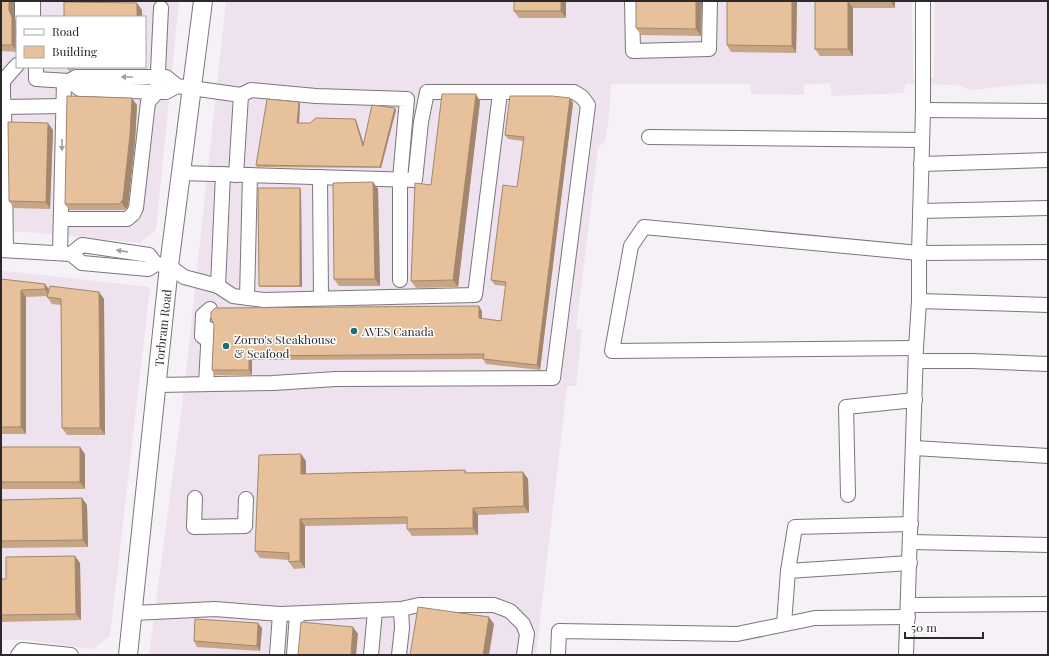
<svg xmlns="http://www.w3.org/2000/svg" width="1049" height="656" font-family="'Playfair Display',serif">
	<style>
		.built { fill: #ede2ed; fill-rule: evenodd }
		.lines { fill: none; stroke-linecap: round; stroke-linejoin: round }
		.minor-casing { stroke: #7b767b; stroke-width: 16 }
		.major-casing { stroke: #7b767b; stroke-width: 20 }
		.minor { stroke: #fff; stroke-width: 14 }
		.major { stroke: #fff; stroke-width: 18 }
		.wall { fill: #c7a685 }
		.shaded-wall { fill: #a2876c }
		.building { fill: #e7c19b; stroke: #a2876c }
		.oneway { fill: #a09fa0 }
		.poi-dot { fill: #236e75; stroke: #fff; stroke-width: 1.5 }
		.labels { text-anchor: middle; dominant-baseline: central; stroke-width: 3; stroke-linejoin: round; paint-order: stroke }
		.street-label { font-size: 12px; fill: #2b292b; stroke: #fff }
		.poi-label { font-size: 12px; fill: #2b292b; stroke: #fff; text-anchor: start }
	</style>
	<rect width="100%" height="100%" fill="#f6f1f7"/>
	<g class="built">
		<path d="M1 1H179L156 230 140 243 30 232H1ZM17 17H145V67H17Z"/>
		<polygon points="226,1 912,1 913,79 934,78 935,1 1048,1 1048,84 1027,84 972,90 956,85 905,84 904,93 832,96 830,83 804,85 804,95 751,94 750,84 611,84 609,117 605,141 598,148 597,157 576,329 582,330 576,386 567,386 536,655 149,655 184,391"/>
		<polygon points="1,271 16,272 150,287 110,636 93,649 26,640 1,640"/>
	</g>
	<g class="lines">
		<defs>
			<g id="minor">
				<polyline points="22,1 22,17"/>
				<polyline points="33,1 33,17"/>
				<polyline points="632,1 633,51 709,49 710,1"/>
				<polyline points="36,67 36,79 69,81"/>
				<polyline points="177,86 166,92 157,92 80,89 69,81 76,77 166,77 177,86 241,95"/>
				<polyline points="1,95 3,95 3,81 17,65"/>
				<polyline points="3,95 4,107 63,106"/>
				<polyline points="4,107 6,250"/>
				<polyline points="923,110 1048,111"/>
				<polyline points="649,137 922,140"/>
				<polyline points="921,164 1048,160"/>
				<polyline points="236,175 241,95 251,90 316,96 407,99 400,179 400,280"/>
				<polyline points="320,177 321,298"/>
				<polyline points="920,211 1048,208"/>
				<polyline points="61,219 127,219 133,214 136,208 148,102 157,92 161,8"/>
				<polyline points="1,250 71,254 82,263 148,269 156,264 169,266 184,277 218,286 223,174"/>
				<polyline points="60,253 64,81"/>
				<polyline points="71,254 82,245 149,255 156,264"/>
				<polyline points="218,286 233,296 264,300 475,295 500,93"/>
				<polyline points="247,298 250,175"/>
				<polyline points="919,301 1048,305"/>
				<polyline points="206,339 202,336 203,315 210,309"/>
				<polyline points="916,348 612,351 631,246 644,227 919,253 1048,252"/>
				<polyline points="916,361 972,361 1048,364"/>
				<polyline points="206,384 209,329"/>
				<polyline points="157,385 273,383 336,379 553,378 588,105 582,97 574,92 427,92 421,122 415,180 181,173"/>
				<polyline points="914,448 1048,456"/>
				<polyline points="848,495 846,407 915,400"/>
				<polyline points="195,498 194,527 245,526 246,499"/>
				<polyline points="911,542 1048,545"/>
				<polyline points="788,571 795,527 911,524"/>
				<polyline points="908,605 1048,604"/>
				<polyline points="133,613 215,609 280,614 401,609 419,605 494,605 510,611 523,624 527,634 524,655"/>
				<polyline points="784,624 788,571 910,563"/>
				<polyline points="18,655 22,650 71,655"/>
				<polyline points="277,655 280,614"/>
				<polyline points="294,655 297,614"/>
				<polyline points="371,655 375,611"/>
				<polyline points="399,655 402,628 401,609"/>
				<polyline points="558,655 559,631 737,634 815,618 908,617"/>
				<polyline points="906,655 916,348 919,301 919,253 923,110 923,1"/>
			</g>
			<g id="major">
				<path id="s1" d="M128 655 169 266 203 1"/>
			</g>
		</defs>
		<use href="#minor" class="minor-casing"/>
		<use href="#major" class="major-casing"/>
		<use href="#minor" class="minor"/>
		<use href="#major" class="major"/>
	</g>
	<g class="wall">
		<polygon points="1,1 14,1 14,17 17,24 17,52 1,51"/>
		<polygon points="566,1 566,18 519,18 514,11"/>
		<polygon points="636,1 702,1 701,36 641,35 636,28"/>
		<polygon points="797,1 796,53 731,52 727,45"/>
		<polygon points="815,1 895,1 895,8 853,8 853,56 820,56 815,49"/>
		<polygon points="66,67 138,67 138,68 76,68 69,71"/>
		<polygon points="480,101 458,287 416,288 411,281"/>
		<polygon points="299,102 300,104 299,123 310,123 355,119 356,120 364,145 395,108 396,110 381,168 257,167 256,165"/>
		<polygon points="573,103 540,370 486,364 483,359 252,360 252,375 215,375 212,370 214,325 482,311 482,319 501,321 506,286 495,285 491,280 517,187 523,141 508,139 505,135"/>
		<polygon points="137,105 135,142 128,206 126,209 124,210 69,210 65,204"/>
		<polygon points="53,130 50,209 14,208 9,201"/>
		<polygon points="373,182 378,189 380,286 339,286 334,279"/>
		<polygon points="300,188 301,190 302,287 260,287 259,286"/>
		<polygon points="1,279 45,284 49,290 99,292 104,299 105,435 67,435 62,428 61,305 52,304 47,297 47,296 26,297 26,434 1,434"/>
		<polygon points="1,447 85,454 85,489 1,489"/>
		<polygon points="306,461 306,474 465,470 467,473 523,472 528,479 529,513 478,515 478,535 412,536 407,529 407,524 305,526 305,568 294,569 289,562 289,560 260,558 255,551"/>
		<polygon points="82,498 87,505 88,547 1,548 1,500"/>
		<polygon points="80,563 81,620 1,622 1,579 6,579"/>
		<polygon points="262,628 260,651 197,647 194,641"/>
	</g>
	<g class="shaded-wall">
		<polygon points="9,1 14,1 14,17 17,24 17,51 12,45 9,10"/>
		<polygon points="561,1 566,1 566,18 561,11"/>
		<polygon points="696,1 702,1 701,36 696,29"/>
		<polygon points="792,1 797,1 796,53 792,46"/>
		<polygon points="848,1 853,8 853,56 848,49"/>
		<polygon points="890,1 895,1 895,8"/>
		<polygon points="137,3 142,10 142,17 137,17"/>
		<polygon points="476,94 480,101 458,287 453,280"/>
		<polygon points="132,98 137,105 135,142 128,206 126,209 121,202"/>
		<polygon points="570,98 573,103 540,370 537,365"/>
		<polygon points="299,102 300,104 299,125 297,123"/>
		<polygon points="395,108 396,110 381,168 380,167"/>
		<polygon points="355,119 356,120 365,148 363,146"/>
		<polygon points="48,123 53,130 50,209 46,202"/>
		<polygon points="373,182 378,189 380,286 375,279"/>
		<polygon points="300,188 301,190 302,287 300,286"/>
		<polygon points="45,284 50,291 49,296 45,289"/>
		<polygon points="21,290 26,297 26,434 21,427"/>
		<polygon points="99,292 104,299 105,435 100,428"/>
		<polygon points="479,306 482,311 482,323 479,318"/>
		<polygon points="249,356 252,360 252,375 249,370"/>
		<polygon points="80,447 85,454 85,489 80,482"/>
		<polygon points="301,454 306,461 306,481 301,474"/>
		<polygon points="523,472 528,479 529,513 524,506"/>
		<polygon points="82,498 87,505 88,547 83,540"/>
		<polygon points="473,508 478,515 478,535 473,528"/>
		<polygon points="300,519 305,526 305,568 300,561"/>
		<polygon points="75,556 80,563 81,620 76,614"/>
		<polygon points="489,617 494,624 489,655 483,655"/>
		<polygon points="258,623 262,628 260,651 257,646"/>
		<polygon points="353,627 358,634 356,655 351,655"/>
	</g>
	<g class="building">
		<polygon points="1,1 9,1 9,10 12,17 12,45 1,45"/>
		<rect x="514" y="1" width="47" height="10"/>
		<polygon points="636,1 696,1 696,29 636,28"/>
		<polygon points="727,1 792,1 792,46 727,45"/>
		<rect x="815" y="1" width="33" height="48"/>
		<polygon points="64,2 137,3 137,17 64,17"/>
		<polygon points="442,94 476,94 453,280 411,281 415,183 431,185"/>
		<polygon points="67,96 132,98 130,135 123,199 121,202 119,204 65,204"/>
		<polygon points="510,96 552,96 570,98 537,365 483,359 484,354 249,356 249,370 212,370 214,325 211,318 211,312 215,308 479,306 479,318 501,321 506,282 491,280 503,185 517,187 524,137 505,135"/>
		<polygon points="267,99 299,102 297,123 310,123 316,118 355,119 363,146 372,105 395,108 380,167 256,165"/>
		<polygon points="8,122 48,123 46,202 9,201"/>
		<polygon points="373,182 375,279 334,279 333,183"/>
		<polygon points="258,188 300,188 300,286 259,286"/>
		<polygon points="1,279 45,284 45,289 21,290 21,427 1,427"/>
		<polygon points="50,286 99,292 100,428 62,428 61,299 47,297"/>
		<rect x="1" y="447" width="79" height="35"/>
		<polygon points="301,454 301,474 465,470 465,473 523,472 524,506 473,508 473,528 407,529 407,517 300,519 300,561 289,562 289,553 255,551 259,455"/>
		<polygon points="82,498 83,540 1,541 1,500"/>
		<polygon points="75,556 76,614 1,615 1,579 6,579 6,557"/>
		<polygon points="418,607 489,617 483,655 410,655"/>
		<polygon points="195,619 258,623 257,646 194,641"/>
		<polygon points="301,622 353,627 351,655 298,655"/>
	</g>
	<defs><path id="oneway-solid" d="M-6-.8H1V-3.2L6.5 0L1 3.2V.8H-6Z"/></defs>
	<g class="oneway">
		<use href="#oneway-solid" transform="translate(127 77) rotate(180)"/>
		<use href="#oneway-solid" transform="translate(62 145) rotate(91)"/>
		<use href="#oneway-solid" transform="translate(122 251) rotate(-172)"/>
	</g>
	<g class="poi-dot">
		<circle cx="354" cy="331" r="4"/>
		<circle cx="226" cy="346" r="4"/>
	</g>
	<g class="labels">
		<g class="street-label">
			<text stroke="none"><textPath href="#s1" startOffset="329">Torbram Road</textPath></text>
		</g>
		<g class="poi-label">
			<text x="362" y="331">AVES Canada</text>
			<text x="234" y="339">Zorro's Steakhouse<tspan x="234" dy="14">&amp; Seafood</tspan></text>
		</g>
	</g>
	<rect width="1049" height="656" fill="none" stroke="#2b292b" stroke-width="4"/>
	<rect x="16" y="16" width="130" height="52" fill="#ffffff" stroke="#aaa9aa"/>
	<rect x="24" y="29" width="20" height="6" fill="#ffffff" stroke="#aaa9aa"/>
	<text x="52" y="36" font-size="12" fill="#2b292b">Road</text>
	<rect x="24" y="46" width="20" height="12" fill="#e7c19b" stroke="#aaa9aa"/>
	<text x="52" y="56" font-size="12" fill="#2b292b">Building</text>
	<path d="M905 632v6h78v-6" fill="none" stroke="#2b292b" stroke-width="2"/>
	<text x="911" y="632" font-size="12" fill="#2b292b" stroke="#ffffff" stroke-width="3" paint-order="stroke">50 m</text>
</svg>
